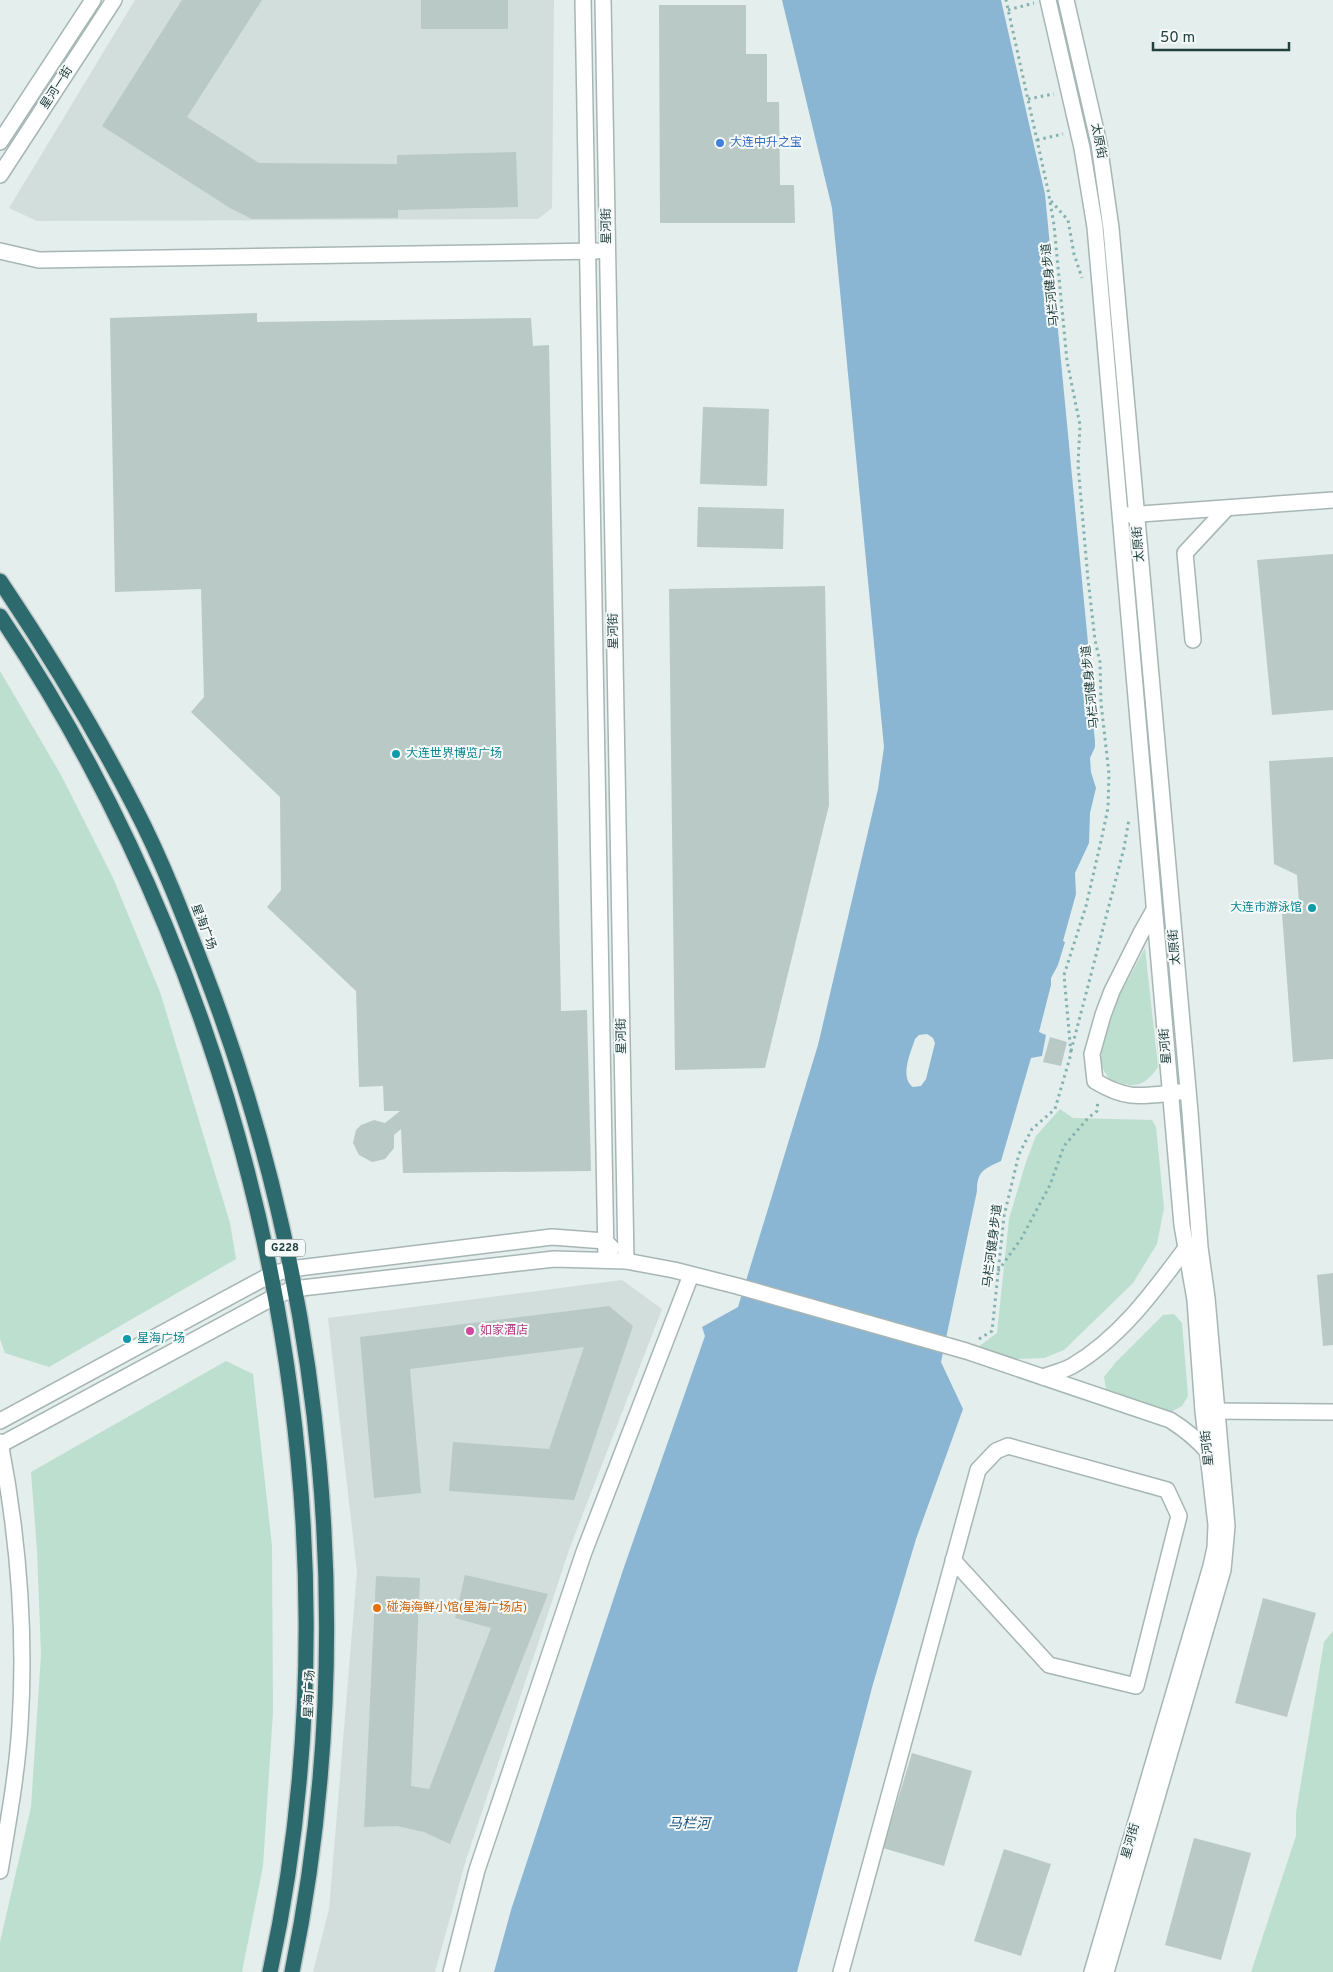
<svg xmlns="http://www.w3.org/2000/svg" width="1333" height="1972" font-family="Overpass,'Noto Sans SC',sans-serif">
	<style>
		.built { fill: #d2dedc }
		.green { fill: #bcdfcf }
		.water { fill: #8ab6d4; fill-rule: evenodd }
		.building { fill: #b9c9c6 }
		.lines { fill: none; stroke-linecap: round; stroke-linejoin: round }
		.minor-casing { stroke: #a6b6b5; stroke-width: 18 }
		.highway-casing { stroke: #c1caca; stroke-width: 18 }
		.path { stroke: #83b2b0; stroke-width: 3; stroke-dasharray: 2.5 4; stroke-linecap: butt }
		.minor { stroke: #fff; stroke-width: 15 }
		.highway { stroke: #2d6a6e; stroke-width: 15 }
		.shop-dot { fill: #3f7fe0; stroke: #f5faf9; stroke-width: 2 }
		.culture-dot { fill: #0f9aa8; stroke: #f5faf9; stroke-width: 2 }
		.hotel-dot { fill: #d1479c; stroke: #f5faf9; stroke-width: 2 }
		.food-dot { fill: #e8710a; stroke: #f5faf9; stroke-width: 2 }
		.labels { text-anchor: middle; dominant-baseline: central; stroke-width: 4; stroke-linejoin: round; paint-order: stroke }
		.shield { fill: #f5faf9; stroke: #617878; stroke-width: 1 }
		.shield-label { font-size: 11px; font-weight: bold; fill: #224040 }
		.street-label { font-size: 12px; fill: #224040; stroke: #f5faf9 }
		.shop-label { font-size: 12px; fill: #366cbe; stroke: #f5faf9; text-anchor: start }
		.culture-label { font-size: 12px; fill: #0d838f; stroke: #f5faf9; text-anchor: start }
		.hotel-label { font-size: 12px; fill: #b23c85; stroke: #f5faf9; text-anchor: start }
		.food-label { font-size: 12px; fill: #c56008; stroke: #f5faf9; text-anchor: start }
		.water-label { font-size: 14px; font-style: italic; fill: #1a547f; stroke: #f5faf9 }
	</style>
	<rect width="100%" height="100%" fill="#e4eeec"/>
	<g class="built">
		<polygon points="135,0 554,0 552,208 538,219 37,221 9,208"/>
		<polygon points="622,1280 662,1309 569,1550 465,1863 435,1972 313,1972 329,1909 357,1572 328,1318"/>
	</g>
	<g class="green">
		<polygon points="0,671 61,775 113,878 160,992 230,1223 236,1259 49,1367 5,1353 0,1339"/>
		<path d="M1145 948 1158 1067C1143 1089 1132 1088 1109 1079L1100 1064 1102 1051 1116 1002Z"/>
		<polygon points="1060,1109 1073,1118 1152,1120 1156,1127 1164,1208 1157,1244 1133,1283 1064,1350 1044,1358 1016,1359 978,1347 997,1333 1009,1219 1026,1162 1036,1136"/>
		<polygon points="1174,1314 1182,1323 1188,1396 1182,1406 1171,1412 1117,1395 1106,1389 1104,1377 1116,1362 1163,1315"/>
		<polygon points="226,1361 253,1374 272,1546 273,1712 263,1866 242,1972 0,1972 0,1942 31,1807 41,1655 37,1550 31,1472"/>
		<polygon points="1333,1631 1333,1972 1251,1972 1296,1836 1296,1813 1324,1642"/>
	</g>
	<path class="water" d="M782 0H1001L1045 194 1092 685 1089 686 1095 741V747L1090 758 1091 772 1096 788 1090 813 1089 843 1075 873 1076 894 1063 941 1065 942 1058 965 1051 978V985L1039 1032 1046 1035 1042 1056 1031 1058 1001 1161C984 1169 977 1171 977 1191L941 1362 963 1409 916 1539 873 1684 797 1972H494L511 1910 623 1570 705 1336 702 1327 738 1307 818 1045 878 789 884 747 832 208ZM927 1034 933 1038 935 1043 926 1079 921 1086 913 1087C899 1077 911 1052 915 1039L919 1035Z"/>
	<g class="building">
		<polygon points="182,0 262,0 187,117 259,163 397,164 397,155 516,152 518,207 398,210 398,218 252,219 230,208 102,126"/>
		<rect x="421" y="0" width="87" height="29"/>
		<polygon points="659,5 746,5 746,54 767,54 767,102 779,102 780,185 794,185 795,223 660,223"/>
		<polygon points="257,313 257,322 531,318 533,346 549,345 561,1011 587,1010 591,1171 403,1173 401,1129 394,1135 394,1148 385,1159 372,1162 359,1155 353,1143 356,1130 361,1125 374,1120 385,1123 400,1111 384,1111 383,1086 359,1087 356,991 267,907 281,890 280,797 191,712 204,697 201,589 115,592 110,318"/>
		<polygon points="703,407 769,409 767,486 700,484"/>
		<polygon points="698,507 784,509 783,549 697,547"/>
		<polygon points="1333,554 1333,710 1272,715 1257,560"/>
		<polygon points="825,586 829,805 765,1068 675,1070 669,589"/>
		<polygon points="1333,757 1333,1059 1293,1062 1282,913 1299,903 1297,875 1274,864 1269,761"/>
		<polygon points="1050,1037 1067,1042 1061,1066 1043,1062"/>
		<polygon points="1333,1273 1333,1345 1323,1346 1317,1275"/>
		<polygon points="609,1306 633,1326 574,1500 449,1491 453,1442 549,1449 584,1347 410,1369 421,1493 374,1498 360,1337"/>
		<polygon points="465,1575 548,1594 450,1844 424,1832 397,1826 364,1827 376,1576 420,1578 411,1786 429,1789 491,1628 455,1618"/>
		<polygon points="1263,1598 1316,1613 1287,1717 1235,1703"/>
		<polygon points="912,1753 972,1771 944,1866 883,1848"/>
		<polygon points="1194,1838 1251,1853 1221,1960 1165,1945"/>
		<polygon points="1004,1849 1051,1864 1021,1956 974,1941"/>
	</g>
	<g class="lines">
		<defs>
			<g id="minor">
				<polyline points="583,0 606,1259"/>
				<polyline points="603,0 626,1261"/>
				<polyline points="1048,0 1082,148 1095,227 1182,1225 1195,1300 1203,1411 1216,1525 1215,1548 1211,1566 1092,1972"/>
				<polyline points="1066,0 1099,144 1111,228 1190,1112 1200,1247 1207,1298 1227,1526 1223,1570 1106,1972"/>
				<polyline points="0,142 93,0"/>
				<polyline points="0,175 114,0"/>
				<polyline points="0,251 39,260 597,251"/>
				<polyline points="1127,515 1333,500"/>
				<polyline points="1193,640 1185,553 1227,508"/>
				<path d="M1154 910 1141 933 1112 991 1103 1015 1092 1054 1095 1081C1128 1101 1142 1096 1179 1092"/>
				<path d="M1043 1377C1053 1373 1063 1371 1072 1366 1120 1338 1154 1291 1186 1248L1191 1247"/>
				<polyline points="1207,1411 1333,1412"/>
				<polyline points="0,1421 270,1275 290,1269 552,1237 605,1241 612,1248"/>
				<path d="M0 1442C18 1535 26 1630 20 1725 17 1774 8 1823 0 1871"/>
				<path d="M0 1445 274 1297 293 1289 554 1259 626 1261 674 1270 737 1286 966 1351 1170 1420C1186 1430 1197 1439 1209 1453"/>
				<polyline points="451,1972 477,1870 584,1552 691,1275"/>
				<polyline points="841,1972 978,1470 996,1451 1008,1446 1167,1490 1179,1516 1136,1686 1049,1665 953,1560"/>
			</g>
			<g id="highway">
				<path d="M0 581C49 654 95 730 135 808 162 860 183 915 204 970 326 1287 360 1639 292 1972"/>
				<path d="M0 616C260 1002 369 1516 270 1972"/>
			</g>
		</defs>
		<use href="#minor" class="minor-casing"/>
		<use href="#highway" class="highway-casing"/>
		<g class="path">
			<polyline points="1008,10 1034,3"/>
			<polyline points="1028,99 1054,94"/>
			<polyline points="1037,140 1063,134"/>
			<polyline points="1051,201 1068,220 1074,254 1082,278"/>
			<polyline points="1071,1051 1124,848 1129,819"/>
			<polyline points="998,1271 1021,1239 1050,1185 1064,1146 1088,1118 1097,1111 1098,1100"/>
			<polyline points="979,1339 992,1331 1004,1216 1019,1154 1032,1129 1055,1109 1071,1054 1064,975 1086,906 1101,841 1108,808 1109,774 1101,703 1100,662 1095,640 1088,579 1078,465 1080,425 1067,361 1054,225 1048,190 1006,0"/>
		</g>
		<use href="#minor" class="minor"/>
		<use href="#highway" class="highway"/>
	</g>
	<circle class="shop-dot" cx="720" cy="143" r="5"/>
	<g class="culture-dot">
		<circle cx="396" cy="754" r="5"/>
		<circle cx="1312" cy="908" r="5"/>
		<circle cx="127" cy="1339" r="5"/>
	</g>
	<circle class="hotel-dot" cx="470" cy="1331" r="5"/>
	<circle class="food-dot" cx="377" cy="1608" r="5"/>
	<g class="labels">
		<rect class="shield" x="265" y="1239.5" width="40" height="17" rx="4"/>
		<g class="shield-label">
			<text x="285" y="1248">G228</text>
		</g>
		<g class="street-label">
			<text transform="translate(57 88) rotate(-57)">星河一街</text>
			<text transform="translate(1098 141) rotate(79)">太原街</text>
			<text transform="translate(607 226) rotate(-91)">星河街</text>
			<text transform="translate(1051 285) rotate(-96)">马栏河健身步道</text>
			<text transform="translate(1139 544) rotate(-95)">太原街</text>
			<text transform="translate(614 631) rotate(-91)">星河街</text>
			<text transform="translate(1091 687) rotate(-96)">马栏河健身步道</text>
			<text transform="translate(203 927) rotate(69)">星海广场</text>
			<text transform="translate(1175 947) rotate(-95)">太原街</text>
			<text transform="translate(622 1036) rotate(-91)">星河街</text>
			<text transform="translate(1166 1046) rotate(-95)">星河街</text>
			<text transform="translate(993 1246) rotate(-83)">马栏河健身步道</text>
			<text transform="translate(1208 1448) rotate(-96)">星河街</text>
			<text transform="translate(310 1694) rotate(-88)">星海广场</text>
			<text transform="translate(1131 1841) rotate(-74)">星河街</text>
		</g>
		<g class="shop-label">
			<text x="730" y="143">大连中升之宝</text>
		</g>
		<g class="culture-label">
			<text x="406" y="754">大连世界博览广场</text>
			<text x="1302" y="908" text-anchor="end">大连市游泳馆</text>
			<text x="137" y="1339">星海广场</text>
		</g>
		<g class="hotel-label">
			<text x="480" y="1331">如家酒店</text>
		</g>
		<g class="food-label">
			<text x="387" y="1608">碰海·海鲜小馆(星海广场店)</text>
		</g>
		<g class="water-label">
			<text x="689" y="1824">马栏河</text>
		</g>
	</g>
	<path d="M1153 42v8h136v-8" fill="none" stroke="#224040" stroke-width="2.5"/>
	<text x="1160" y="42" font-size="15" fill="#224040" stroke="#f5faf9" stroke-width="4" paint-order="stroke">50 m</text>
</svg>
